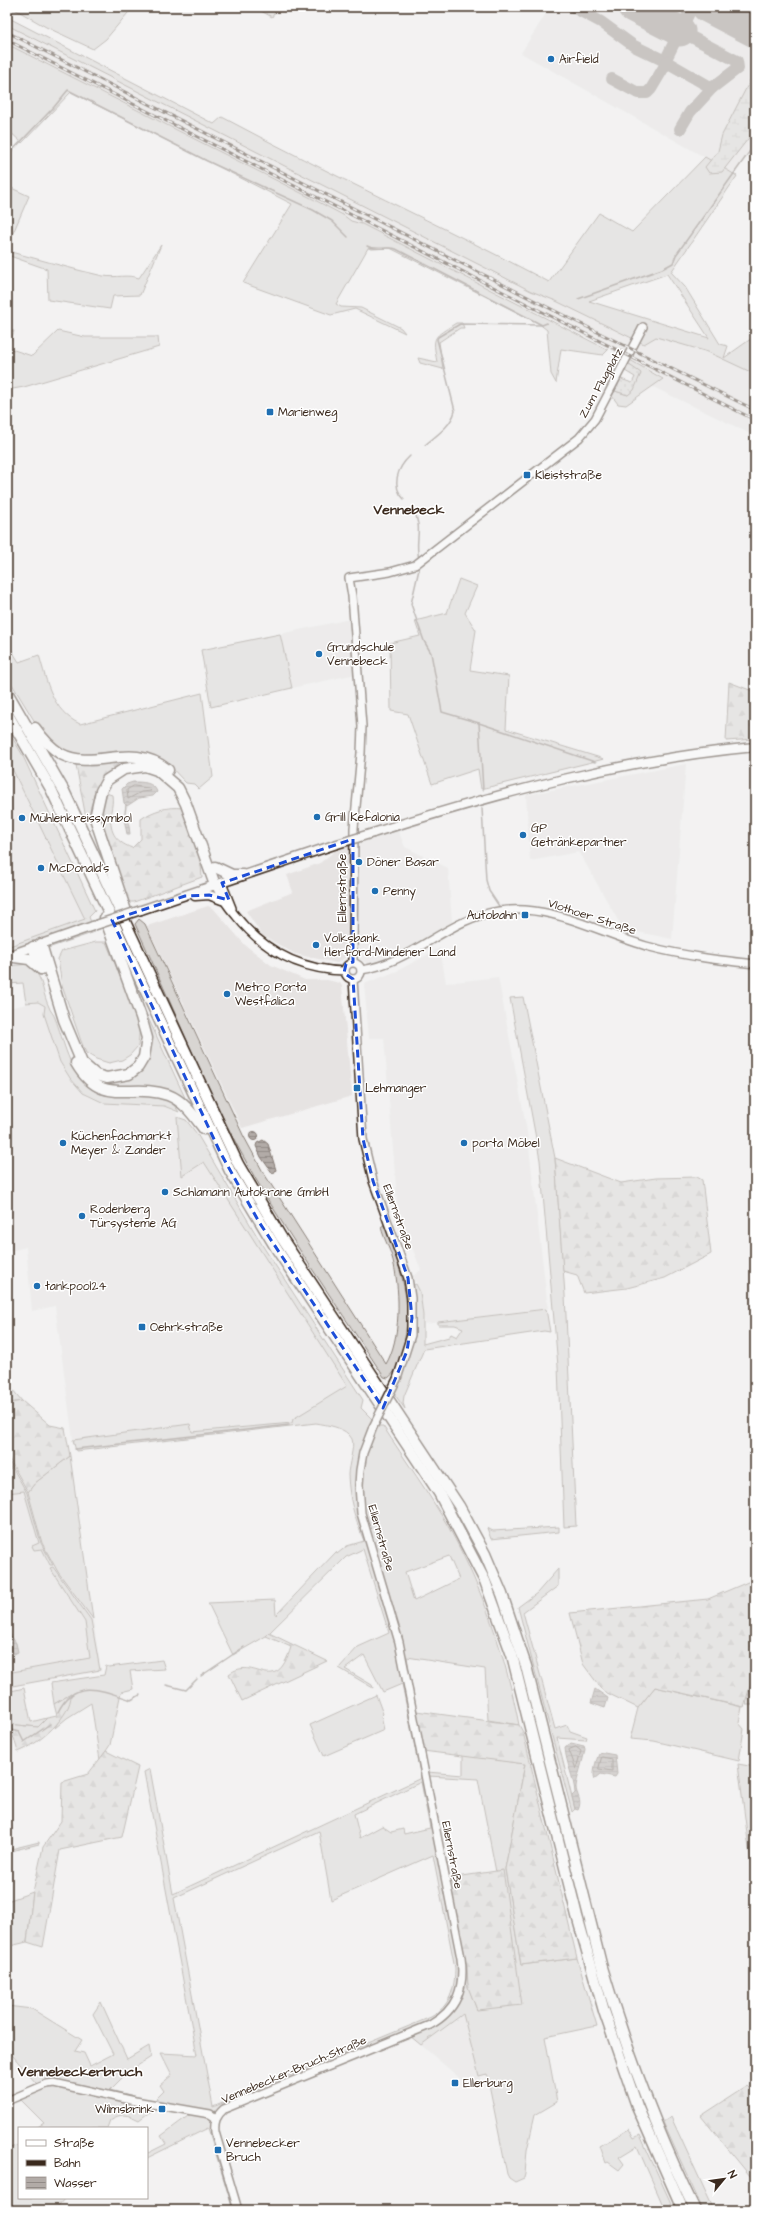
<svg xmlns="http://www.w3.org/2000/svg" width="762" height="2217" font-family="'Architects Daughter',sans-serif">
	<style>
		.built { fill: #e6e3e2 }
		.grass { fill: #d8d5d2; stroke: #8a8078; fill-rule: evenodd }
		.forest { fill: url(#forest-firs); stroke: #8a8078 }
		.wetland { fill: url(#wetland-marsh); stroke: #8a8078 }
		.garden { fill: url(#garden-dots); stroke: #8a8078 }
		.water { fill: url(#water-rules); stroke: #827770 }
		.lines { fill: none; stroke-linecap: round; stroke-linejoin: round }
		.shore { stroke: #6b5e55; stroke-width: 1 }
		.stream { stroke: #827770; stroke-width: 1.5 }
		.taxiway { stroke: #978e88; stroke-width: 12 }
		.runway { stroke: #978e88; stroke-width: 31 }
		.minor-casing { stroke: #3b2a1e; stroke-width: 10 }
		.major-casing { stroke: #3b2a1e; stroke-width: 11 }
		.highway-casing { stroke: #3b2a1e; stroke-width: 13 }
		.minor { stroke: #fff; stroke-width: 7 }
		.major { stroke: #fff; stroke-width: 8 }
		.highway { stroke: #fff; stroke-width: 10 }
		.rail-casing { stroke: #3b2a1e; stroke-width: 3 }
		.rail { stroke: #fff; stroke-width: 1.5; stroke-dasharray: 4.5; stroke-linecap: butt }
		.minor-bridge-casing { stroke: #3b2a1e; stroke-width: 10; stroke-linecap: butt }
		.major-bridge-casing { stroke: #3b2a1e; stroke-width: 11; stroke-linecap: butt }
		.minor-bridge { stroke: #fff; stroke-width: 7 }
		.major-bridge { stroke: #fff; stroke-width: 8 }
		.marked { fill: none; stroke: #1d4ed8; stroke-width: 3; stroke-dasharray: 8 5; stroke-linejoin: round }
		.poi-dot { fill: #1f6fb2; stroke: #fff; stroke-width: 1.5 }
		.labels { text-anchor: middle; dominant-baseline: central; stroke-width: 3; stroke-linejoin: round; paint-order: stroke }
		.poi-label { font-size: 12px; fill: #3b2a1e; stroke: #fff; text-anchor: start }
		.street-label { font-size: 12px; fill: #3b2a1e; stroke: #fff }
		.quarter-label { font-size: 14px; font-weight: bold; fill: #3b2a1e; stroke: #fff }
	</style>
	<defs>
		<pattern id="forest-firs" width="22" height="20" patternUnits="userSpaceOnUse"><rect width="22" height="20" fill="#d8d5d2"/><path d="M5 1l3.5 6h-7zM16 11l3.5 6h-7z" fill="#bab7b4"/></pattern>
		<pattern id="wetland-marsh" width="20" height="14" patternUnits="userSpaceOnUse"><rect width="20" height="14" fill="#d8d5d2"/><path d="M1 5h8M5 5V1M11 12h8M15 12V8" fill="none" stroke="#bab7b4"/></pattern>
		<pattern id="garden-dots" width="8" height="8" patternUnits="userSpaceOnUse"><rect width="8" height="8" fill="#d8d5d2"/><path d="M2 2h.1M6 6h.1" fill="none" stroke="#bab7b4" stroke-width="1.8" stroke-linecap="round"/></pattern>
		<pattern id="water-rules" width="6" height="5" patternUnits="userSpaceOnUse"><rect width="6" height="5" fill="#b2aba7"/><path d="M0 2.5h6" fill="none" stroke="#928b87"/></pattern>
	</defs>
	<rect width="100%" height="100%" fill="#f3f2f2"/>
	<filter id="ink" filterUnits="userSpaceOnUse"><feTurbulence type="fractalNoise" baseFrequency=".025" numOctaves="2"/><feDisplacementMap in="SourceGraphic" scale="8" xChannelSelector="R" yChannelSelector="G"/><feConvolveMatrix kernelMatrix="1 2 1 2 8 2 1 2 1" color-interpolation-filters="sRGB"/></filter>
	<g filter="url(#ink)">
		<g class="built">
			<polygon points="550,7 755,7 755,145 734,174 521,53"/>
			<polygon points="7,25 531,291 556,301 644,344 656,336 708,352 738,365 755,374 755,436 651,386 663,378 635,362 362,224 351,222 343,215 257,170 7,44"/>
			<polygon points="350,619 356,674 292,688 280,634"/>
			<polygon points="7,758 85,919 7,947"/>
			<polygon points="686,764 672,939 623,929 579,852 530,861 526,795"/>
			<polygon points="398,830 405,847 448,868 452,922 389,959 367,964 356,956 346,957 337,963 295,954 262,935 246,911 293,892 287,875 320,863 336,850"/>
			<polygon points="208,906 214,909 245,945 271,965 305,980 327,980 340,983 342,986 352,1096 242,1128 147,926"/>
			<polygon points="440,948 446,983 498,977 527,1131 548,1308 425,1324 420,1292 413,1276 421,1270 398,1212 384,1038 369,1038 364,984 397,971"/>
			<polygon points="38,1002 45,1006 60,1062 70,1078 87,1096 104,1103 164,1106 177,1113 182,1175 204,1161 347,1386 293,1419 292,1423 191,1432 190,1424 73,1440 55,1306 32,1311 26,1247 7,1252 7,1008"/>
			<polygon points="7,1455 28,1492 42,1543 58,1572 93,1619 101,1671 7,1688 100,1670 91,1620 53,1567 50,1568 85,1622 91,1658 7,1673 7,1493 24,1491 39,1543 34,1550 42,1549 50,1565 53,1565 41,1543 27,1493"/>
			<polygon points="464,2014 481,2081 470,2087 421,2045"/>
		</g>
		<g class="grass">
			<polygon points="11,7 133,7 106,39 93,49 46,27"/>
			<path d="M7 17 214 124 222 117C330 175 441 225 549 282L599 213 632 232 705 157 737 176 671 272 685 287 720 344 728 346 724 358 755 336V374L708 352 656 337 644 344 556 301 531 291 7 25ZM667 274 709 338 589 301Z"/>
			<polygon points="7,44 313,199 343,215 351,221 362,224 608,350 603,355 561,349 556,383 551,374 547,330 538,323 390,248 372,249 368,248 336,304 341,307 361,308 401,328 405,333 355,309 331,315 243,283 292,204 71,92 22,143 7,129"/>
			<polygon points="7,186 29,196 7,247"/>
			<path d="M161 245 140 295 113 296 110 309 48 300 47 269 7 255V251C39 259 71 269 103 276 117 278 127 274 139 278Z"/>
			<path d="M456 323H462L464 328H460L439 342 443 369 420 363 418 358 437 362C432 335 433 338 456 323Z"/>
			<polygon points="7,330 14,331 8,348 32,356 58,331 85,337 158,337 159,347 24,387 7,390"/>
			<polygon points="630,360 663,379 626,405 618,404 612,396 615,391 628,395 641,374 628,364"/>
			<polygon points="459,579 477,586 465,613 476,630 470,670 509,676 506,729 604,759 481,789 478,769 432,784 408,714 391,711 390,643 420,636 415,621 447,613"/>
			<polygon points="280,634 292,688 211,707 201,650"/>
			<path d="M7 643 19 662 39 655C47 682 52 711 80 724L202 693 213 777 199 789 194 784 186 783 166 762 147 753 117 751 79 755 59 748 38 727 7 676Z"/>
			<polygon points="7,729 22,754 95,911 89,917 95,932 7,962 7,947 85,919 7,758"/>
			<path d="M139 919 145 924 243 1135 263 1172 386 1364C401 1339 400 1293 394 1265 392 1252 384 1240 381 1227L385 1224C400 1269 415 1303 402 1352 399 1361 396 1373 388 1378L384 1377C341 1311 294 1245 254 1176 208 1096 174 1008 135 924Z"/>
			<polygon points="96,942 106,942 140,1025 138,1046 130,1055 122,1060 109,1063 96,1059 86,1053 81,1041 62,986 58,959 62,951"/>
			<path d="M29 964C44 977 41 990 49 1007 50 1011 54 1014 55 1018 64 1041 69 1072 90 1088 115 1109 160 1079 179 1112L164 1106 104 1103 83 1093 70 1078 60 1062 44 1014 45 1006 38 1002 26 1003 23 983 7 984V966Z"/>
			<path d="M138 996 187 1102 115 1087 96 1080H103L147 1060C157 1037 146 1019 137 997Z"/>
			<polygon points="523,997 555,1158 565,1295 576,1526 564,1527 558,1366 540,1160 510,998"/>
			<path d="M177 1117 186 1120 197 1134 264 1248 363 1400 361 1408 379 1426H383C405 1460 429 1493 449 1528 483 1589 506 1657 519 1725L488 1720 485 1669 407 1657 427 1772 463 1775V1755L525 1764 505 1869 521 1965 577 1958 597 2026 545 2037 557 2102 535 2115 527 2150 525 2174 524 2178 515 2182 509 2178 507 2174 487 2074 479 2076 463 2014 421 2045 410 2036 225 2112 218 2120 217 2131 241 2210H233L208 2128 147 2158V2151L148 2153 166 2144 161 2136 192 2113 155 2108 139 2120C127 2114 121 2113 110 2120L107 2128H36L44 2123 20 2099 41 2089 7 2049V2006L32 2009 82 2040 75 2051 84 2053 90 2066 113 2054 93 2014 101 2002 127 2059 149 2046 151 2057 128 2072 110 2090 154 2101 164 2091 160 2085 172 2075 161 2053 197 2055 144 1772 150 1769 173 1894 421 1778 402 1684 383 1692 364 1655 345 1669 372 1685 373 1688 339 1668 358 1647 389 1633 363 1549 346 1557 266 1636 233 1655 208 1603 275 1600 276 1615 336 1552 337 1554 347 1546 364 1541C355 1519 349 1500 348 1475 348 1466 355 1446 352 1439 346 1427 327 1425 316 1423L76 1451 73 1440 190 1424 192 1432 292 1423 293 1419 347 1386 204 1162 182 1176ZM449 1556 459 1579 414 1601 405 1572ZM428 1776 478 1779 496 1872 503 1871 477 2010 468 1986 467 1967ZM421 1782 430 1828 404 1834 403 1829 391 1832 382 1826 360 1838 354 1814ZM319 1831 331 1900 433 1855 455 1968C455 1989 450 2006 431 2017L213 2107 174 1898Z"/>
			<path d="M416 1284 420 1292 423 1315V1344L449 1337 451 1334 457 1337 463 1328 455 1325H438V1322L546 1309 550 1332 544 1331 424 1349 404 1396 403 1403 405 1409 393 1392C408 1357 419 1325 412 1286Z"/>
			<polygon points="7,1383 22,1401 10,1403 7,1407"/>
			<polygon points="70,1456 93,1619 58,1572 42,1543 28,1492 35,1483"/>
			<polygon points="7,1458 27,1493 41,1543 53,1565 50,1565 42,1549 34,1550 32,1546 39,1543 24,1491 7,1493 7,1471 11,1469"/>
			<polygon points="559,1527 559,1532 491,1539 487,1528 493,1531"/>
			<polygon points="53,1567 91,1620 100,1670 7,1687 7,1673 90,1658 85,1622 50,1568"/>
			<polygon points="558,1569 558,1586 523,1612 555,1729 567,1725 570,1731 587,1737 586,1740 557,1738 575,1809 572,1812 518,1607 537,1593"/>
			<polygon points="162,1660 165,1669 130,1671 133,1689 121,1692 110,1745 100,1760 91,1703 67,1718 55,1728 71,1694 54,1704 51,1683 104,1675 106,1666 109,1667"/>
			<polygon points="755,1668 755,1705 746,1705"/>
			<polygon points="655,1687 742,1707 739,1723 744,1729 739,1761 654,1741 630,1739 638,1708"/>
			<polygon points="24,1688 31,1722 47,1718 38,1727 7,1724 7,1692"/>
			<polygon points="376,1695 383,1714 381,1716 384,1730 324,1756 310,1725"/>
			<polygon points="738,1764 755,1767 755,1895"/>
			<polygon points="39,1842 39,1844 7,1852 7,1850"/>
			<polygon points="33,1892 27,1942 10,1946 7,1934 7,1901"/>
			<polygon points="671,2117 714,2210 703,2210 663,2122"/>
			<polygon points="629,2129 634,2138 640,2135 674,2210 665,2210 637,2146 619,2157 624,2164 619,2170 608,2162 606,2163 600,2146"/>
			<polygon points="19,2145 19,2198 65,2198 57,2207 61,2210 7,2210 7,2149"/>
		</g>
		<g class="forest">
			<polygon points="254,7 278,7 272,17"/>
			<polygon points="729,682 755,692 755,739 726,741"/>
			<path d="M118 760V764C99 779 93 794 89 817L86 818 76 765Z"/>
			<path d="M106 793 112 795C113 801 112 806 111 811 109 831 114 841 132 848L141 839V819C152 811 168 806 182 808 192 830 201 853 202 877L134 902H129L101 828 100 814Z"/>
			<polygon points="555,1158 621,1183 656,1178 697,1177 702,1180 711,1254 665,1278 627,1288 584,1293 577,1275 563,1271"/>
			<polygon points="22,1401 50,1425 65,1428 70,1456 35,1483 28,1492 7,1455 7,1407 10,1403"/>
			<polygon points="755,1579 755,1668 744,1707 655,1687 638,1708 603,1691 583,1664 570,1613 708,1599"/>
			<path d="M269 1633 327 1661 242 1701 229 1674C255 1654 275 1699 291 1647L266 1636Z"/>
			<path d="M71 1694C72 1716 38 1745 18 1752L14 1738 7 1733V1724L38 1727 47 1718 57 1716 54 1704Z"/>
			<polygon points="416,1711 519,1725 523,1732 577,1958 521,1965 505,1869 525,1764 423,1751"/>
			<polygon points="106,1751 138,1767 122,1837 60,1850 43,1947 27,1942 33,1892 43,1847 61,1821 62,1782 88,1774"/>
			<polygon points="503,1870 522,2005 477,2010 468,1987 467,1967 449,1878"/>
			<polygon points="747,2086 755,2094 755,2182 701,2116"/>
		</g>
		<polygon class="wetland" points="755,71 755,130 722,172 709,173 705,167 718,151 722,135"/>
		<polygon class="garden" points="628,364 641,373 634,390 628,395 615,391 621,379 632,383 635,377 625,371"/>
		<g class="water">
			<path d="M133 782C142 782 154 782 157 792L153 796 139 798 127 806 124 803 122 789 127 784Z"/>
			<polygon points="126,816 128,818 130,834 127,834 124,819"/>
			<circle cx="254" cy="1136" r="4.5"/>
			<polygon points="263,1140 268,1144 276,1170 273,1174 261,1157 256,1146 257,1143"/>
			<polygon points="7,1630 16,1643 18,1652 14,1654 7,1641"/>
			<polygon points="595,1689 608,1698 605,1708 591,1703"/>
			<path d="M571 1743 584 1746 585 1749C584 1758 576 1781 576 1787 576 1795 583 1800 578 1810L575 1809 572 1796 575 1793C574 1777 566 1763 565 1748Z"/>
			<path d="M604 1753 615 1755 617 1774 615 1777 601 1774 595 1779C592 1774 596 1760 599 1754Z"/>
		</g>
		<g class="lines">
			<g class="shore">
				<polygon points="134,786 148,788 151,791 141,792 128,799 127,790"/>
				<polygon points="576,1747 581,1751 576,1769 569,1750"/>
				<polygon points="602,1757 612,1759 612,1771 599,1769"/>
			</g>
			<g class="stream">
				<polyline points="7,156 54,107 68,90 207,161 313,210 332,221 348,237"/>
				<path d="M367 246C376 251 386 246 396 249L542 325"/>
				<polyline points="578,299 662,269 673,263 676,255 755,144"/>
				<path d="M425 445C437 435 451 426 455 411L437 339 438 337 460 324 542 325 547 323"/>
				<path d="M404 499C391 486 397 468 410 456"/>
				<path d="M413 509C424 530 414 539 419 559"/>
				<polyline points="420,565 411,604 424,641 431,653 442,712 479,723 483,790"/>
				<polyline points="479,723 595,762"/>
				<polyline points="482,808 486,880 489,891 499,906"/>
				<polyline points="125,814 126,805"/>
				<polyline points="75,1449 289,1425"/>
				<polyline points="201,1676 244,1647"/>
				<polyline points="166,1685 186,1690 197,1679"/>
				<path d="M58 1712C75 1677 102 1690 131 1700L140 1695"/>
				<polyline points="7,1729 19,1732 24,1742 50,1724"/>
			</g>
			<g class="taxiway">
				<polyline points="573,7 601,22 634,46 665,61 692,7"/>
				<polyline points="665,61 712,88 738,68 737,61 680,31"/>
				<polyline points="612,79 638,93 647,93 651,89 667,62"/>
				<polyline points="680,129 690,112 712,88"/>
			</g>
			<g class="runway">
				<polyline points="633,7 680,31"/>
				<polyline points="707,7 755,32"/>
			</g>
			<defs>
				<g id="minor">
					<polyline points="222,883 232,908"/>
					<path d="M215 885C221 897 227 906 236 916 264 951 299 970 345 971"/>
					<polyline points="353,962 354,828 361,753 362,726 352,596 349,578 390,572 415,565 579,438 595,419 643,327"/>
					<circle cx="353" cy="971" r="8"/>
					<path d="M361 970C412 963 448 918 499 911 552 903 601 934 650 947 684 956 720 960 755 964"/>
					<polyline points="353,979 363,1139 373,1181 408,1278 411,1298 411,1335 397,1379"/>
					<polyline points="7,2101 47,2084 54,2083 135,2101 210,2114 216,2118"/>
					<path d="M238 2210 215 2132C214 2122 216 2116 224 2109L430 2025C457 2010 465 1988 461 1958L399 1642 361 1513 359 1485 360 1470 363 1453 373 1427"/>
				</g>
				<g id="major">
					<path d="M373 833C498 793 624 759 755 747"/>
					<polyline points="195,896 209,895 222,900"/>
					<polyline points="141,910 334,845"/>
					<polyline points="7,956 93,926"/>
				</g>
				<g id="highway">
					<path d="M7 692 64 791 238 1164 281 1237 459 1506 485 1554 502 1594 526 1666 601 1964C626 2049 656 2130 695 2210"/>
					<polyline points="7,713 51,789 230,1171 276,1248 439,1493 485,1581 512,1655 577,1916 604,2011 637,2106 683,2210"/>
					<path d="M35 728C42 738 51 748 61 754 95 772 131 740 168 770"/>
					<polyline points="215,867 232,875 243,875"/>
					<polyline points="126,911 95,818 101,791 107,780 124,769 145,766 157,770 178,788 186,804 215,885"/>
					<polyline points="41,944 64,1020 82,1063 96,1075 107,1078 129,1074 138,1067 144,1057 147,1038 141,1017 105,918"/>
					<polyline points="33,947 41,969"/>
					<polyline points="7,956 29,959 41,969"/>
					<path d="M76 1063C102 1108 131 1082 168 1095 184 1101 194 1116 204 1129"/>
				</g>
			</defs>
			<use href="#minor" class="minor-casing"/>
			<use href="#major" class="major-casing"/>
			<use href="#highway" class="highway-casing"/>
			<use href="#minor" class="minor"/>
			<use href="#major" class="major"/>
			<use href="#highway" class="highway"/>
			<defs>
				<g id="rail">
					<polyline points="7,32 559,313 755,410"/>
					<polyline points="7,40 755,420"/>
				</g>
			</defs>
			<use href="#rail" class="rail-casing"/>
			<use href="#rail" class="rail"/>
			<defs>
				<polyline id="minor-bridge" points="373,1427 397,1379"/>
				<g id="major-bridge">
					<polyline points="334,845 373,833"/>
					<polyline points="93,926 141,910"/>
				</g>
			</defs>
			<use href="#minor-bridge" class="minor-bridge-casing"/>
			<use href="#major-bridge" class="major-bridge-casing"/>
			<use href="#minor-bridge" class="minor-bridge"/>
			<use href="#major-bridge" class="major-bridge"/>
		</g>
	</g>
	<path d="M0 0H762V2217H0ZM353 839V962L346 964 344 973 353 979 363 1139 373 1181 408 1278 412 1318 407 1351 383 1408 259 1222 220 1152 112 920 185 896 209 895 229 900 222 883Z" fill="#f3f2f2" fill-opacity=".55" fill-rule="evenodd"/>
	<path class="marked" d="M353 839V962L346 964 344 973 353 979 363 1139 373 1181 408 1278 412 1318 407 1351 383 1408 259 1222 220 1152 112 920 185 896 209 895 229 900 222 883Z"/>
	<g class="poi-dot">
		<circle cx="551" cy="59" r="4"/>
		<rect x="266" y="408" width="8" height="8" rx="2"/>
		<rect x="523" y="471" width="8" height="8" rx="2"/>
		<circle cx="319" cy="654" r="4"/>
		<circle cx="317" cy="817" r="4"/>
		<circle cx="22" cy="818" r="4"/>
		<circle cx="523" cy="835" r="4"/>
		<circle cx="359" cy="862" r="4"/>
		<circle cx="41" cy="868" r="4"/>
		<circle cx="375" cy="891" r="4"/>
		<rect x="521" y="911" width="8" height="8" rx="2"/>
		<circle cx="316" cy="945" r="4"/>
		<circle cx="227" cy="994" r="4"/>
		<rect x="353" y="1084" width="8" height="8" rx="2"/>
		<circle cx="63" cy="1143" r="4"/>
		<circle cx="464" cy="1143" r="4"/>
		<circle cx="165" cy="1192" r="4"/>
		<circle cx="82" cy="1216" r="4"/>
		<circle cx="37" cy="1286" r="4"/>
		<rect x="138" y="1323" width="8" height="8" rx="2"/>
		<rect x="451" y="2079" width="8" height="8" rx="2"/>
		<rect x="158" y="2105" width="8" height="8" rx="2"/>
		<rect x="214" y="2146" width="8" height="8" rx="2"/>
	</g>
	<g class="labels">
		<g class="poi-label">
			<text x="559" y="59">Airfield</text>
			<text x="278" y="412">Marienweg</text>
			<text x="535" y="475">Kleiststraße</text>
			<text x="327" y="647">Grundschule<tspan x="327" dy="14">Vennebeck</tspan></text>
			<text x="325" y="817">Grill Kefalonia</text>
			<text x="30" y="818">Mühlenkreissymbol</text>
			<text x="531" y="828">GP<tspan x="531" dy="14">Getränkepartner</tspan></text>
			<text x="367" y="862">Döner Basar</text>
			<text x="49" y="868">McDonald's</text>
			<text x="383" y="891">Penny</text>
			<text x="517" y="915" text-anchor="end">Autobahn</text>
			<text x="324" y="938">Volksbank<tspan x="324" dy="14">Herford-Mindener Land</tspan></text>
			<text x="235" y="987">Metro Porta<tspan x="235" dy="14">Westfalica</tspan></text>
			<text x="365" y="1088">Lehmanger</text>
			<text x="71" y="1136">Küchenfachmarkt<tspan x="71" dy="14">Meyer &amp; Zander</tspan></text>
			<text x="472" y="1143">porta Möbel</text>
			<text x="173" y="1192">Schlamann Autokrane GmbH</text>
			<text x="90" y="1209">Rodenberg<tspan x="90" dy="14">Türsysteme AG</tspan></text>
			<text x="45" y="1286">tankpool24</text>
			<text x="150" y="1327">Oehrkstraße</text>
			<text x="463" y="2083">Ellerburg</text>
			<text x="154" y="2109" text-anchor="end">Wilmsbrink</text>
			<text x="226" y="2143">Vennebecker<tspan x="226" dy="14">Bruch</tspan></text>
		</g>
		<g class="street-label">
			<text transform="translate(601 383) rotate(-61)">Zum Flugplatz</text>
			<text transform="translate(342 888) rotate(-90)">Ellernstraße</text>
			<text transform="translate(592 917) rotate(18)">Vlothoer Straße</text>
			<text transform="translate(398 1217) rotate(70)">Ellernstraße</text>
			<text transform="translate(381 1538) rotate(74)">Ellernstraße</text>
			<text transform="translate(452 1855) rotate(79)">Ellernstraße</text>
			<text transform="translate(294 2070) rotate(-23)">Vennebecker-Bruch-Straße</text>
		</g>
		<g class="quarter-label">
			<text x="409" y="510">Vennebeck</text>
			<text x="80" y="2072">Vennebeckerbruch</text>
		</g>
	</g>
	<rect width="762" height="2217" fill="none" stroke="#fff" stroke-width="24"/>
	<rect x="12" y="12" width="738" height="2193" fill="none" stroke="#3b2a1e" stroke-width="1.5" filter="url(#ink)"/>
	<rect x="18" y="2127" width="130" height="72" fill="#ffffff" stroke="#b1aaa5"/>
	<rect x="26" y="2140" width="20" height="6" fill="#ffffff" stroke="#b1aaa5"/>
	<text x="54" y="2147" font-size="12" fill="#3b2a1e">Straße</text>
	<rect x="26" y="2160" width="20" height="6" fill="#3b2a1e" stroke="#b1aaa5"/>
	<text x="54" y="2167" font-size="12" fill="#3b2a1e">Bahn</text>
	<rect x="26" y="2177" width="20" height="12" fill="url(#water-rules)" stroke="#b1aaa5"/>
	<text x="54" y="2187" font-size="12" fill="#3b2a1e">Wasser</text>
	<g transform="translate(724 2179) rotate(61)" stroke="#ffffff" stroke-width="3" paint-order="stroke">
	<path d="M0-3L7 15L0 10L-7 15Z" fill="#3b2a1e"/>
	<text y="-6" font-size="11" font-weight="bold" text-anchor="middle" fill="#3b2a1e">N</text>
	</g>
</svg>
